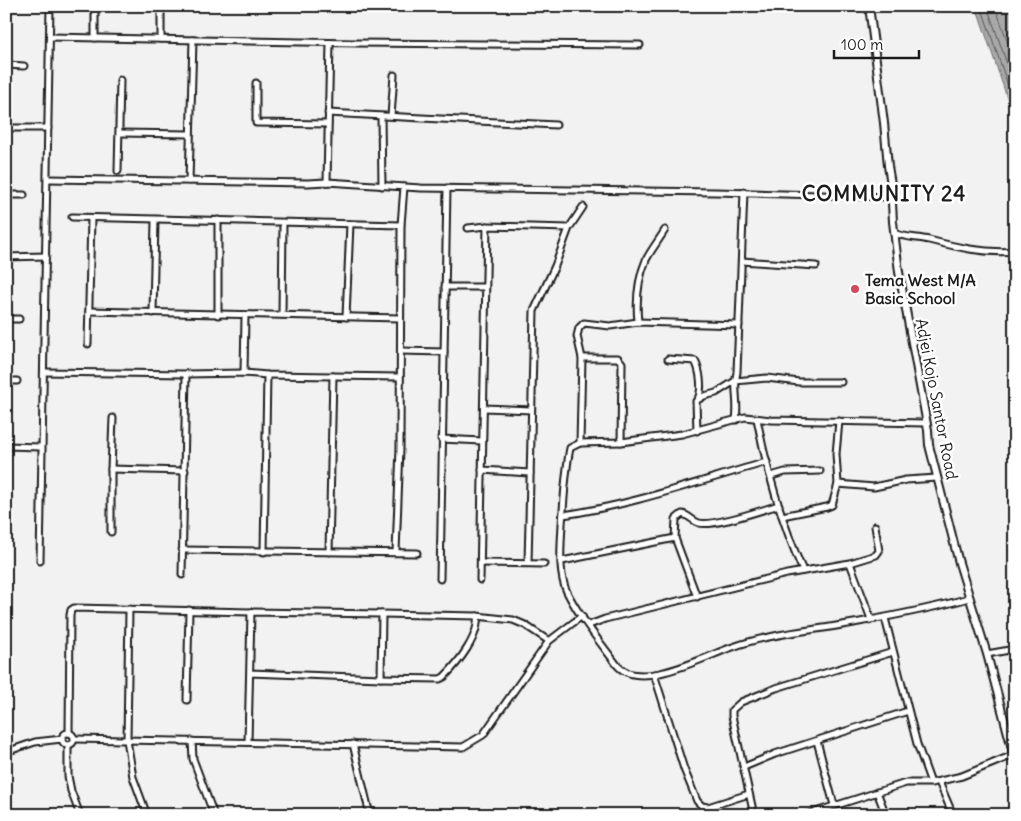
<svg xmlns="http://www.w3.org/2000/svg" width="1021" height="821" font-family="Delius,sans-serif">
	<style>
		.water { fill: #a8a8a8; stroke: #707070 }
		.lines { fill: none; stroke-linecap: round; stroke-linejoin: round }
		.shore { stroke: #545454; stroke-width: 1 }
		.minor-casing { stroke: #1c1c1c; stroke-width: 9 }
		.tertiary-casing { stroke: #1c1c1c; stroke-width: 10 }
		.minor { stroke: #fff; stroke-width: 5 }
		.tertiary { stroke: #fff; stroke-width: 6 }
		.poi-dot { fill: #d1495b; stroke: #fff; stroke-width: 2 }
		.labels { text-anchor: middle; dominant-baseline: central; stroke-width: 5; stroke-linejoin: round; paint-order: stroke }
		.poi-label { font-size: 16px; font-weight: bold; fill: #1c1c1c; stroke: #fff; text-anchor: start }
		.street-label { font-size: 16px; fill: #1c1c1c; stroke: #fff }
		.district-label { font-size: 21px; font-weight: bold; letter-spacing: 1px; fill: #1c1c1c; stroke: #fff }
	</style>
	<rect width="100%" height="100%" fill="#f2f2f2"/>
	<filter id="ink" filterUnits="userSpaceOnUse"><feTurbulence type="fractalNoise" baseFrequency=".02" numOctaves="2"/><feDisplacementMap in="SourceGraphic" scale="10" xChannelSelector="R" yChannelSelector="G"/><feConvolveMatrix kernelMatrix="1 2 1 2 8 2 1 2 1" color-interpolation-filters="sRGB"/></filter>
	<g filter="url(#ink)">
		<polygon class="water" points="976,6 1015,6 1015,121"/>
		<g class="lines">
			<g class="shore">
				<polyline points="981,6 1015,106"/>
				<polyline points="987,6 1015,87"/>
				<polyline points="995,6 1015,63"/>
			</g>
			<defs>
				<g id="minor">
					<polyline points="50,37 355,43 640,45"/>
					<polyline points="95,38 95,6"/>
					<polyline points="161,39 161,6"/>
					<polyline points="6,65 24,66"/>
					<polyline points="256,83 256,123 328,124"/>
					<polyline points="328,113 556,125"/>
					<polyline points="391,116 394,75"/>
					<polyline points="381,117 382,186"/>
					<polyline points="6,128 48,128"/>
					<polyline points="120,133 190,134"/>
					<polyline points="118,171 120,80"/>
					<polyline points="48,179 308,183 327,182 421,188 716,192 892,197"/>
					<polyline points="189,181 193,40"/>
					<polyline points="327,182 330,43"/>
					<polyline points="6,195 24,195"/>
					<polyline points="72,217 401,225"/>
					<polyline points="468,228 487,226 569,228"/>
					<path d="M894 233C905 238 917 237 929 240 956 247 986 254 1015 251"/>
					<polyline points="6,257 46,256"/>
					<polyline points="742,261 816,266"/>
					<polyline points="445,287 485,287"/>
					<polyline points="89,311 400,318"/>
					<polyline points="153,313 155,220"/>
					<polyline points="218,315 218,220"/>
					<polyline points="282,315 283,223"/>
					<polyline points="346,317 350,224"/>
					<polyline points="6,319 19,319"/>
					<path d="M638 322C636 302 638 279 646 260 651 250 659 240 665 230"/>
					<polyline points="88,344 91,218"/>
					<polyline points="401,351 444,352"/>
					<polyline points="582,358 618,358 622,363 621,442"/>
					<path d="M668 359 695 361C700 370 703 389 698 399"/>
					<polyline points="44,372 186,374 244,373 267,375 399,377"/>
					<polyline points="244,373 245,316"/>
					<polyline points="6,381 17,381"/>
					<polyline points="484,408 531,410"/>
					<path d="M757 419C767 471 782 523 803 571"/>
					<path d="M736 420C739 401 733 388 737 372L744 192"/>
					<path d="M926 423 771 420 745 417 682 434 621 442 580 443 570 448C565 474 564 499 562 524 561 545 558 574 567 592 580 618 600 642 617 665 639 692 704 657 730 648 770 633 812 631 854 623 892 616 931 609 969 598"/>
					<polyline points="697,431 696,401 704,396 716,393 735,381 767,378 799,382 841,382"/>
					<polyline points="441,439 482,441"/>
					<polyline points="580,443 582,358 577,336 579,328 584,323 610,326 638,322 739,325"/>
					<polyline points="6,446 41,447"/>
					<polyline points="111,469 185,471"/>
					<polyline points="482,470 530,473"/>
					<polyline points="771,476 785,472 820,471"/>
					<polyline points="838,484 836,454 839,421"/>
					<path d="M563 515C633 505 699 481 767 462"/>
					<polyline points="782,516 827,507 832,505 838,484 874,487 906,480 937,478"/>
					<polyline points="111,532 111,469 113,418"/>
					<polyline points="182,550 417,553"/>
					<polyline points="264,552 267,375"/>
					<polyline points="329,552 333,376"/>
					<polyline points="396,552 400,448 401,225 404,187"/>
					<polyline points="40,561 50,6"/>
					<polyline points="562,561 675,538"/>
					<polyline points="481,563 544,564"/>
					<polyline points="528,563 534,311 555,266 569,228 583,207"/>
					<polyline points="850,563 876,555 879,551 875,526"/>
					<polyline points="182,575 186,374"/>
					<polyline points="440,579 447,188"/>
					<polyline points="480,580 487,226"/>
					<path d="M697 597 675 538 676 519 682 514C689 515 692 521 699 523 714 527 762 510 779 505"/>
					<polyline points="129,609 127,740 133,777 147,815"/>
					<polyline points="477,616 513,620 525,625 549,641"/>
					<polyline points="885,618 917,744 931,783"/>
					<polyline points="589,625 605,619 787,574 850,563 871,619"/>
					<polyline points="987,654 1015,649"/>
					<polyline points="654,674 684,769 697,801 702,806 708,807 749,794"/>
					<path d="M381 678 440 679 444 677C458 663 480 636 477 616L382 614"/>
					<polyline points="187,700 189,610"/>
					<circle cx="68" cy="739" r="6"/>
					<polyline points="69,733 70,615 71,610 74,608 251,612"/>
					<polyline points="75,739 463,747 483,735 549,641 582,616"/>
					<polyline points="192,741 193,759 214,815"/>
					<polyline points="817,741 834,805"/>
					<polyline points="248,742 251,612 382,614 381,678 250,673"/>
					<polyline points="353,744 370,815"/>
					<polyline points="68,745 68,776 71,791 80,815"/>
					<polyline points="6,752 35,742 62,739"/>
					<polyline points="744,767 775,754 908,711"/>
					<polyline points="939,782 953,815"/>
					<polyline points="877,792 886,815"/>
					<polyline points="754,815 732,716 732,710 741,702 776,688 893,652"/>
					<polyline points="806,815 906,783 931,783 962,776 1013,755"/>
				</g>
				<polyline id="tertiary" points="869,6 884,123 888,166 891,184 893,222 899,272 928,430 929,445 959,563 987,654 1015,760"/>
			</defs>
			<use href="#minor" class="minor-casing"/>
			<use href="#tertiary" class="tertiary-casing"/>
			<use href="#minor" class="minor"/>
			<use href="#tertiary" class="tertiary"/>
		</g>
	</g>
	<circle class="poi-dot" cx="855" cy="289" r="5"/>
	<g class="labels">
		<g class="poi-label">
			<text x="865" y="280">Tema West M/A<tspan x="865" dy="18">Basic School</tspan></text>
		</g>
		<g class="street-label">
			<text transform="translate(937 399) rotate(79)">Adjei Kojo Santor Road</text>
		</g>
		<g class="district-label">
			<text x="884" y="193">COMMUNITY 24</text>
		</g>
	</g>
	<rect width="1021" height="821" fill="none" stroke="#fff" stroke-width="25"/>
	<rect x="12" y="12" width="996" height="796" fill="none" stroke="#1c1c1c" stroke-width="2" filter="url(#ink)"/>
	<path d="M834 50v8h85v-8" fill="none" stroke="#1c1c1c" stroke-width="2.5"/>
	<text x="841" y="50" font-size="15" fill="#1c1c1c" stroke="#ffffff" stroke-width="4" paint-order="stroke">100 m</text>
</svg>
